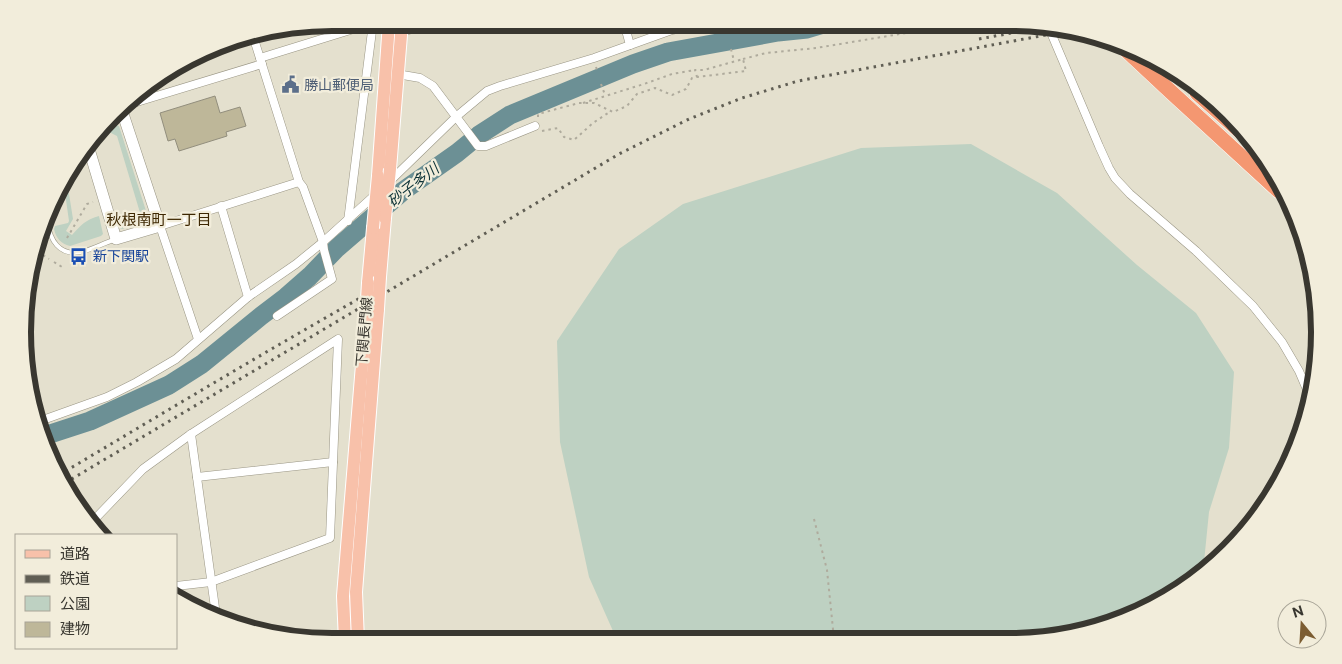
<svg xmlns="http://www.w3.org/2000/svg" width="1342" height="664" font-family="'Public Sans','Noto Sans JP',sans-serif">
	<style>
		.green { fill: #bed1c2 }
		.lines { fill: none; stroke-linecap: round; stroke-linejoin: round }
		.river { stroke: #6c9095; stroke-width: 19 }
		.building { fill: #beb799; stroke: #928e7d }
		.lane-casing { stroke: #999584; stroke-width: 5 }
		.street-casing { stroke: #999584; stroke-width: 9 }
		.secondary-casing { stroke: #999584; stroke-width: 12 }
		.primary-casing { stroke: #fff; stroke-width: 14 }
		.highway-casing { stroke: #fff; stroke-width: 16 }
		.path { stroke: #afab9d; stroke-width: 2; stroke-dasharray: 2.5 4; stroke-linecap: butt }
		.lane { stroke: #fff; stroke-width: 4 }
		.street { stroke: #fff; stroke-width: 8 }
		.secondary { stroke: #fff; stroke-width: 11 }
		.primary { stroke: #f8c1aa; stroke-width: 12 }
		.highway { stroke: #f49771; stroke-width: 15 }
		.rail { stroke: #605e54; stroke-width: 3; stroke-dasharray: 2.5 5; stroke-linecap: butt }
		.primary-bridge-casing { stroke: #fff; stroke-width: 14; stroke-linecap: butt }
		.primary-bridge { stroke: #f8c1aa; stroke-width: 12 }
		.labels { text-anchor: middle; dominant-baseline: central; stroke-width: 4.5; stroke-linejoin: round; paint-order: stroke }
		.service-label { font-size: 14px; fill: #4e5e75; stroke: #f2eddb; text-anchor: start }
		.transit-label { font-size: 14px; fill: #164399; stroke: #f2eddb; text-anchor: start }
		.street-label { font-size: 14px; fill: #393730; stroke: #f2eddb }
		.water-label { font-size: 15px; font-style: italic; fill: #0a3035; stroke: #f2eddb }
		.neighbourhood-label { font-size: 15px; fill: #3d2702; stroke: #f2eddb }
		.rim { fill: none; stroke: #393730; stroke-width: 6 }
	</style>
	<rect width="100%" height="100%" fill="#e4e0ce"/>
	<g class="green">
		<polygon points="113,124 119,126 147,214 142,222 122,229 119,228 116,225 141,216 117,136 109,132 111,126"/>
		<polygon points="971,144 1057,193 1137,265 1196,313 1234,372 1229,448 1209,512 1203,572 1198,578 1128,618 1050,639 617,640 589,577 560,442 557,341 619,249 683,204 861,148"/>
		<path d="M66 175 73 219 66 231 72 235C81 225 85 220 99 216L103 234 101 236 70 246C61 244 56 238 54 229L55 226 68 223 69 221 63 179Z"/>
	</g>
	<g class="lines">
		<polyline class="river" points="44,436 90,421 169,385 202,364 261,316 286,297 310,276 337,248 403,191 457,153 479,135 510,115 633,64 668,52 778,32 807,29 827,23"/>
	</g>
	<polygon class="building" points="215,96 220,113 240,107 246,126 226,132 227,136 179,151 175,139 168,141 160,113"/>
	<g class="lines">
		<defs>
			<path id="lane" d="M47 221C50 240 59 256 80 252 92 250 103 243 114 240"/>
			<g id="street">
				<polyline points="624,23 630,45"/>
				<polyline points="1049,28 1099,146 1109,168 1115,178 1130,194 1196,251 1253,306 1282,342 1299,371 1308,392"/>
				<polyline points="402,32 433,23"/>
				<polyline points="253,36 299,182 303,187 323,242 324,250 332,279 277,316"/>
				<polyline points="260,58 373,23"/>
				<polyline points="397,74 420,78 433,86 478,146 486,146 535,126"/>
				<polyline points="127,105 262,64"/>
				<polyline points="388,183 457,116 487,91 500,86 594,58 672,30 712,23"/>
				<polyline points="221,206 248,297"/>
				<polyline points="348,221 373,23"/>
				<polyline points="198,339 160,226 299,182"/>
				<polyline points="40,421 107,397 137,382 176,359 248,297 296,264 323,242 376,194"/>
				<polyline points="191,434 216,615"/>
				<polyline points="197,477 333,462"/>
				<polyline points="92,522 143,469 191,434 338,339 330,538 211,582 176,586"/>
			</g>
			<polyline id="secondary" points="89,149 116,239 160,226 122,111"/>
			<g id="primary">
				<polyline points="390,169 402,23"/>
				<polyline points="378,176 389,23"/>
				<polyline points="380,277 385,218"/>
				<polyline points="368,283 373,228"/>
				<polyline points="345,641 343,596 366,316"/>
				<polyline points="358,641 356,592 378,309"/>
			</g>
			<g id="highway">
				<polyline points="1125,49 1171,92 1279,191"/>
				<polyline points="1197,93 1250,140"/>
			</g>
		</defs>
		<use href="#lane" class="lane-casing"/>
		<use href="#street" class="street-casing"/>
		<use href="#secondary" class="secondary-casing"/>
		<use href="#primary" class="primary-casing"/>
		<use href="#highway" class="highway-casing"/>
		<g class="path">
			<polyline points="751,23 754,34"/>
			<polyline points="966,23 986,24 1001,29 1031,23"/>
			<polyline points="731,49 734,61"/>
			<polyline points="743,59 766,53 816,48 906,33 929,24 934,23"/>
			<polyline points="596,67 598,73"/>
			<polyline points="601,84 605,95"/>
			<polyline points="583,103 644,84 672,74 695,70"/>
			<polyline points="538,117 538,114 579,103 594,103 613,112 627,106 637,94 655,88 672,95 686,89 692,78 697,77 746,71 743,59 704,70 695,70 697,77"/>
			<polyline points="542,131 558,128 564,137 574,140 593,123 611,111"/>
			<polyline points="67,238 87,204 93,202"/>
			<polyline points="43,255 49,259"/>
			<polyline points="54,262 62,267"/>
			<polyline points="814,519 827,570 834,639"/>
		</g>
		<use href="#lane" class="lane"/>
		<use href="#street" class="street"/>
		<use href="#secondary" class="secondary"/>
		<use href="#primary" class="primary"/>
		<use href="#highway" class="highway"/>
		<g class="rail">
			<polyline points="979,39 1044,27"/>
			<path d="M59 475C165 412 271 348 378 288"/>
			<polyline points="65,483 619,154 689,119 742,98 798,81 1062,32"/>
		</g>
		<defs>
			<g id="primary-bridge">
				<polyline points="385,218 390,169"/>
				<polyline points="373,228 378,176"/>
				<polyline points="378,309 380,277"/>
				<polyline points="366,316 368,283"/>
			</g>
		</defs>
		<use href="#primary-bridge" class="primary-bridge-casing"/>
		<use href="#primary-bridge" class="primary-bridge"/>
	</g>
	<defs>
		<symbol id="civic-bare" viewBox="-9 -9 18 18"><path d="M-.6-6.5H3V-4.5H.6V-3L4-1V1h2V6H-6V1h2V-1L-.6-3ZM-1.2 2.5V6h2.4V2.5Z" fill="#5c6f8a" stroke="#f2eddb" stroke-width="2.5" paint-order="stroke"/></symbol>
		<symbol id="bus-bare" viewBox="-9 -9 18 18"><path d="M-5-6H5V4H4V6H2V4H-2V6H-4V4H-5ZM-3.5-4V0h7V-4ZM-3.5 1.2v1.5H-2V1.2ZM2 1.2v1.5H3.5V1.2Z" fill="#1a4fb4" stroke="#f2eddb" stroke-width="2.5" paint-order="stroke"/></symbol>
	</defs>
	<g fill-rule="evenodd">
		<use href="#civic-bare" x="278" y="72" width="25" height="25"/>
		<use href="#bus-bare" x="66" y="244" width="25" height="25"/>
	</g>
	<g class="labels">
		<g class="service-label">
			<text x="304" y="85">勝山郵便局</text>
		</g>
		<g class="transit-label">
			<text x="93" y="256">新下関駅</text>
		</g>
		<g class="street-label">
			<text transform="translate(364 332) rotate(-85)">下関長門線</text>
		</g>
		<g class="water-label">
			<text transform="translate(413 185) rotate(-38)">砂子多川</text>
		</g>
		<g class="neighbourhood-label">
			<text x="159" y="219">秋根南町一丁目</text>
		</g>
	</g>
	<path d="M0 0H1342V664H0ZM332 31H1010A301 301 0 0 1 1311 332V332A301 301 0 0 1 1010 633H332A301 301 0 0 1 31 332V332A301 301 0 0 1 332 31Z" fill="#f2eddb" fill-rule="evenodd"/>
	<path class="rim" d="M332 31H1010A301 301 0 0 1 1311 332V332A301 301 0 0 1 1010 633H332A301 301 0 0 1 31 332V332A301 301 0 0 1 332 31Z"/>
	<rect x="15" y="534" width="162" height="115" fill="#f2eddb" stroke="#a8a497"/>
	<rect x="25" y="550" width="25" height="8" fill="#f8c1aa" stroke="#a8a497"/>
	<text x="60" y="559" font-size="15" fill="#393730">道路</text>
	<rect x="25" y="575" width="25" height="8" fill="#605e54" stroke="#a8a497"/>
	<text x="60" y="584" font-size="15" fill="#393730">鉄道</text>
	<rect x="25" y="596" width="25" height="15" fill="#bed1c2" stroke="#a8a497"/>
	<text x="60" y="609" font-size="15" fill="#393730">公園</text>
	<rect x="25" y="622" width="25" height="15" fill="#beb799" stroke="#a8a497"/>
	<text x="60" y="634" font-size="15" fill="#393730">建物</text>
	<g transform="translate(1302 624) rotate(342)"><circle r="24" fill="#f2eddb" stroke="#a8a497"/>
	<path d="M0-4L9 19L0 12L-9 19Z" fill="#7c5d32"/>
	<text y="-8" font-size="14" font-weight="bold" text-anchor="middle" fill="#393730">N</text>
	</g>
</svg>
